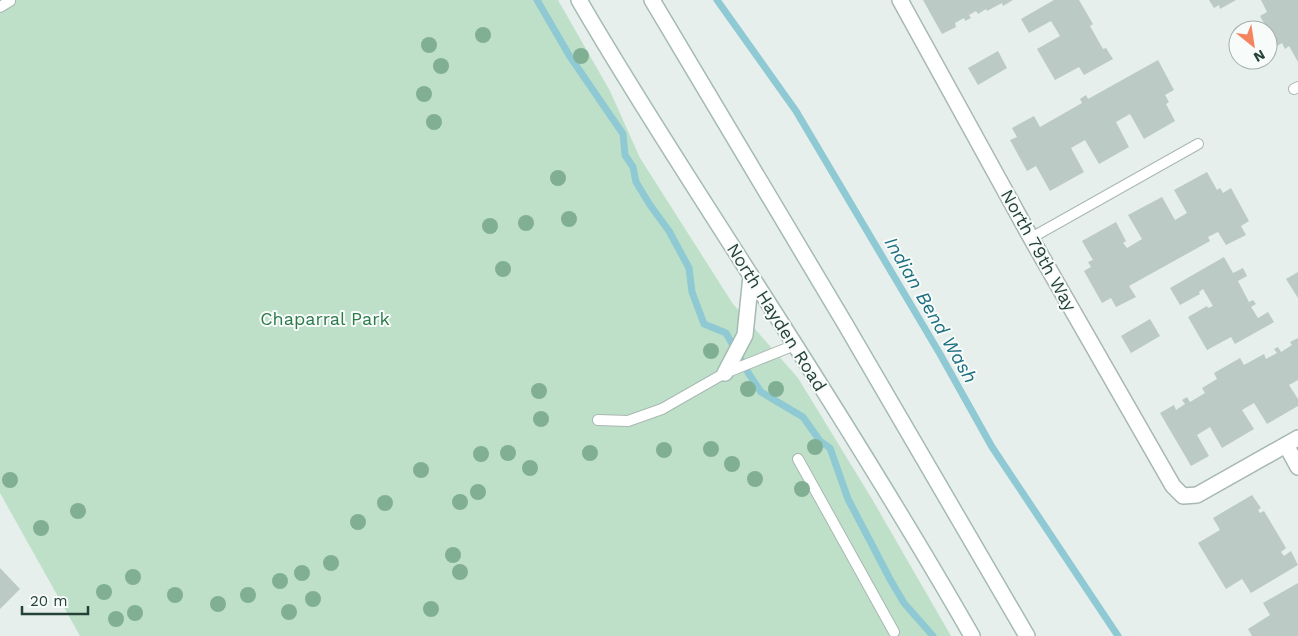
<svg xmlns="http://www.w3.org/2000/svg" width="1298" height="636" font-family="'Work Sans',sans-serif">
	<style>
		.green { fill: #bfe0c8 }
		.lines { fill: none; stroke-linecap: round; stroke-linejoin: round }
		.stream { stroke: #8ec9d4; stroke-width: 7 }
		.building { fill: #bbcac4 }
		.service-casing { stroke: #a8b8b2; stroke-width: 12 }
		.minor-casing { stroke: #a8b8b2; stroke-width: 18 }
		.secondary-casing { stroke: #a4bbb3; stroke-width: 18 }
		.service { stroke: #fff; stroke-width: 10 }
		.minor { stroke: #fff; stroke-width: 15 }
		.secondary { stroke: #fff; stroke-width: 15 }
		.tree { fill: #80af93 }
		.labels { text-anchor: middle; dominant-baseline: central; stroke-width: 4; stroke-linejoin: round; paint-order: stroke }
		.street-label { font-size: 18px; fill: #24423a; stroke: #f7fbf9 }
		.park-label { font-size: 18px; fill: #2d7a4b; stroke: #f7fbf9 }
		.water-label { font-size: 19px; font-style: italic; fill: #1c6f80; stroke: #f7fbf9 }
	</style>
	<rect width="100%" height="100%" fill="#e6efeb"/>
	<polygon class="green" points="0,0 558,0 610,91 640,158 733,304 798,378 872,499 951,636 80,636 0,493"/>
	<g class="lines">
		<g class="stream">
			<polyline points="537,0 569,55 623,134 625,155 633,167 636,182 650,205 669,231 689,268 692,292 704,324 726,333 749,374 761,392 803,417 820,441 830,448 848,499 891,581 904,603 933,636"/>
			<polyline points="717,0 796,111 940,354 992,447 1118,636"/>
		</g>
	</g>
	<g class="building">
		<polygon points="923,0 1013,0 1003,6 1002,3 987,11 986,9 978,14 976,11 969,15 971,18 965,21 964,18 955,23 956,27 942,34"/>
		<polygon points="1054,0 1079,0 1093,24 1090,26 1103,49 1106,48 1113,59 1084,75 1079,67 1055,80 1037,49 1060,36 1051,21 1029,33 1021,19"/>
		<polygon points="1209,0 1236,0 1220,9 1219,5 1214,8"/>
		<polygon points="1261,0 1298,0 1298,62 1289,46 1285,49 1282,43 1277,46 1260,16 1267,12"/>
		<polygon points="998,51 1007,68 978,85 968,68"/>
		<polygon points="1158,60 1174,90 1165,95 1169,102 1166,104 1175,121 1144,139 1130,114 1116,122 1129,147 1099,164 1085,140 1071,148 1084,172 1050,191 1036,166 1027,171 1010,140 1017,137 1012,128 1034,116 1040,127 1082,103 1080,99 1086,95 1088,99"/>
		<polygon points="1207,172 1217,190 1220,188 1223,193 1231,188 1249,221 1241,226 1246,235 1226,245 1218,232 1208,237 1210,241 1129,286 1136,297 1116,307 1111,298 1102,303 1084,271 1091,267 1088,262 1093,260 1082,241 1116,222 1126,241 1123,243 1127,248 1142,239 1128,215 1162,197 1175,220 1187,213 1174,190"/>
		<polygon points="1224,257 1233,273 1243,268 1247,276 1238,281 1249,302 1253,300 1256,304 1251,307 1258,318 1268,312 1274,322 1235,344 1231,337 1207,350 1188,317 1207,306 1208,308 1213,306 1203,289 1199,292 1200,294 1180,305 1170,288"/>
		<polygon points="1298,272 1298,298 1286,279"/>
		<polygon points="1150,319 1160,336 1131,353 1121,336"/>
		<polygon points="1298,338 1298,380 1289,385 1298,399 1298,406 1267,424 1254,403 1242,410 1254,429 1222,448 1210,427 1197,435 1209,456 1191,466 1160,413 1174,405 1176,410 1185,404 1182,400 1187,397 1190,402 1205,393 1202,388 1217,379 1214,373 1240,358 1244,365 1264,354 1266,359 1277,353 1274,349 1278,347 1281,352 1292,345 1290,342"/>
		<polygon points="1252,495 1261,508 1258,510 1260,513 1264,511 1286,548 1281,552 1284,556 1291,551 1298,565 1251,593 1242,579 1226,589 1198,543 1220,530 1213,518"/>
		<polygon points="0,568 20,589 0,609"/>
		<polygon points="1298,583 1298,636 1252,636 1248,629 1270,615 1263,603"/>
	</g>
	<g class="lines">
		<defs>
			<g id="service">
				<polyline points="0,7 10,1"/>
				<polyline points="1294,89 1298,87"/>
				<polyline points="1031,238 1198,144"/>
				<polyline points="598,420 628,421 662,409 725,373 795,345"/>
				<polyline points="798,459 894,632"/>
			</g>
			<g id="minor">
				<polyline points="900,0 1031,238 1173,486 1183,496 1197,495 1298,438"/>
				<polyline points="1286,445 1298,467"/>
			</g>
			<g id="secondary">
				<path d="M579 0C634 95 694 186 753 279 828 396 903 515 972 636"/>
				<polyline points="652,0 844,322 1027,636"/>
				<polyline points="725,373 745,335 751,276"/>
			</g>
		</defs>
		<use href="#service" class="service-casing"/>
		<use href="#minor" class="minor-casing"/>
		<use href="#secondary" class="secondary-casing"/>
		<use href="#service" class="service"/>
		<use href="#minor" class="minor"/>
		<use href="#secondary" class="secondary"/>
	</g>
	<g class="tree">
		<circle cx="483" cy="35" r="8"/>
		<circle cx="429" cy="45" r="8"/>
		<circle cx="581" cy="56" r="8"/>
		<circle cx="441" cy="66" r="8"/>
		<circle cx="424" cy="94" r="8"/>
		<circle cx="434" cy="122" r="8"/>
		<circle cx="558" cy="178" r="8"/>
		<circle cx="569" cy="219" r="8"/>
		<circle cx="526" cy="223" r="8"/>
		<circle cx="490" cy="226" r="8"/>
		<circle cx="503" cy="269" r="8"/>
		<circle cx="711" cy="351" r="8"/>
		<circle cx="748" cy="389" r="8"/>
		<circle cx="776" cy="389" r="8"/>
		<circle cx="539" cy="391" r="8"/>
		<circle cx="541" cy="419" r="8"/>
		<circle cx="815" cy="447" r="8"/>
		<circle cx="711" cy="449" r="8"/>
		<circle cx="664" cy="450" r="8"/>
		<circle cx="508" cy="453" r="8"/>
		<circle cx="590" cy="453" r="8"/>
		<circle cx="481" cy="454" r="8"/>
		<circle cx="732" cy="464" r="8"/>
		<circle cx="530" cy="468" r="8"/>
		<circle cx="421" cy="470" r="8"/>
		<circle cx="755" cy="479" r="8"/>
		<circle cx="10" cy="480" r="8"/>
		<circle cx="802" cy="489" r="8"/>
		<circle cx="478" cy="492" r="8"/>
		<circle cx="460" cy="502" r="8"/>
		<circle cx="385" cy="503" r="8"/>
		<circle cx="78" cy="511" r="8"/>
		<circle cx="358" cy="522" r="8"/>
		<circle cx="41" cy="528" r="8"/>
		<circle cx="453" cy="555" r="8"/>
		<circle cx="331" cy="563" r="8"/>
		<circle cx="460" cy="572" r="8"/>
		<circle cx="302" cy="573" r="8"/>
		<circle cx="133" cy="577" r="8"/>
		<circle cx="280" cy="581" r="8"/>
		<circle cx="104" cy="592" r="8"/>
		<circle cx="175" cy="595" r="8"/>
		<circle cx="248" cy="595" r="8"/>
		<circle cx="313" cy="599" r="8"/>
		<circle cx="218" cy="604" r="8"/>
		<circle cx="431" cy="609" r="8"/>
		<circle cx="289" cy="612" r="8"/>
		<circle cx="135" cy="613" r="8"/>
		<circle cx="116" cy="619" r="8"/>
	</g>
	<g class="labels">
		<g class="street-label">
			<text transform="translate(1039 250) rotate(61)">North 79th Way</text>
			<text transform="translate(777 317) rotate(58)">North Hayden Road</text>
		</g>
		<g class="park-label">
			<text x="325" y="318">Chaparral Park</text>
		</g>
		<g class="water-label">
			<text transform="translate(931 310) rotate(60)">Indian Bend Wash</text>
		</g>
	</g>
	<g transform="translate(1253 45) rotate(150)"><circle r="24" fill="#f7fbf9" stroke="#a3b1ad"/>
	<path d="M0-4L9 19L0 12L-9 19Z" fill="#f4845f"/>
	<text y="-8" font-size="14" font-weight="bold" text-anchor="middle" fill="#24423a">N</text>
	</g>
	<path d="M22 606v8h66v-8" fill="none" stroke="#24423a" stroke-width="2.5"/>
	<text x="30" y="606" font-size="15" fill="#24423a" stroke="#f7fbf9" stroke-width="4" paint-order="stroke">20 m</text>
</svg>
